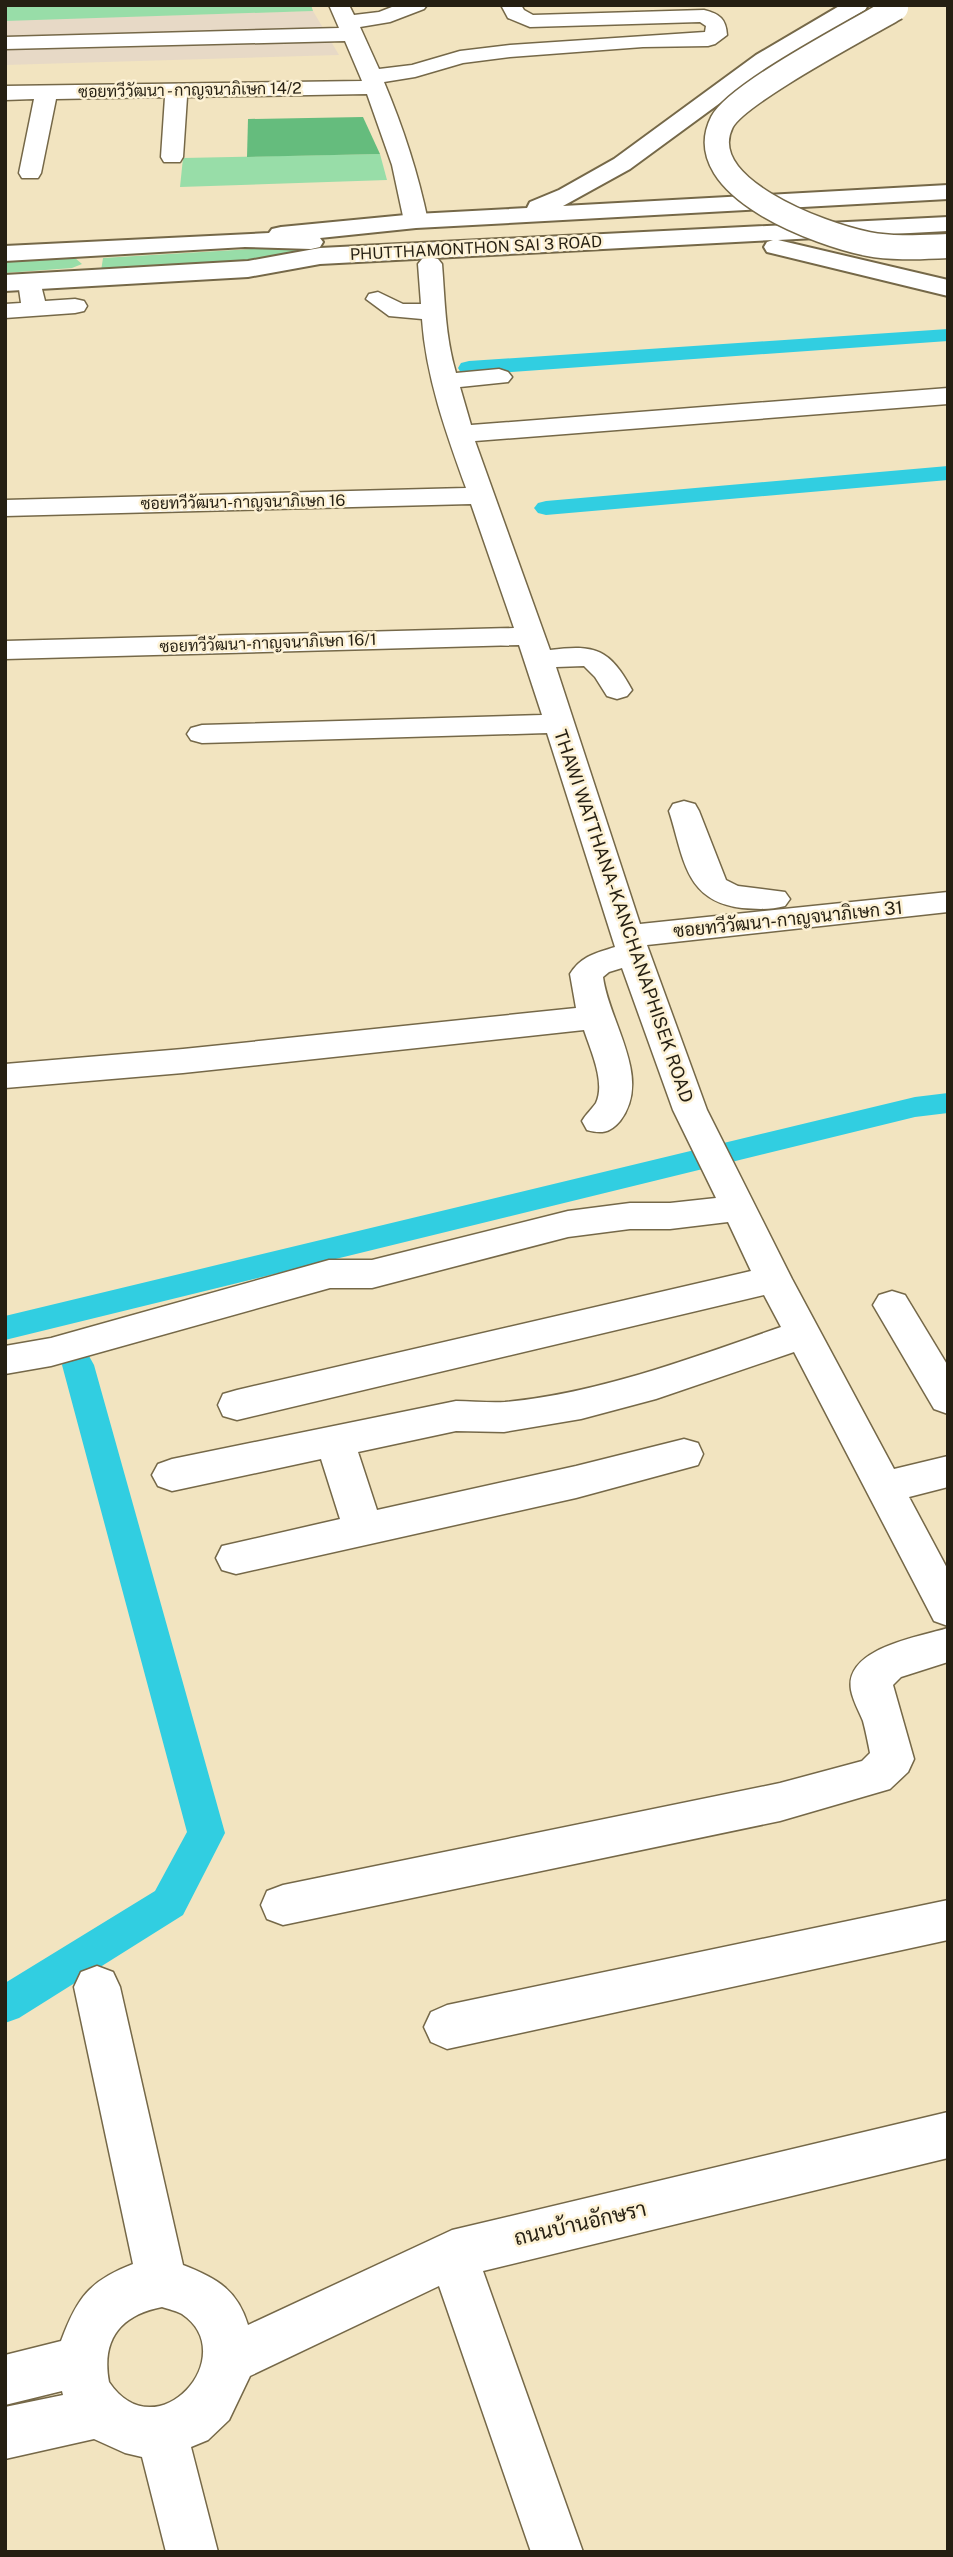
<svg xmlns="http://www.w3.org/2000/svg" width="953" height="2557" font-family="'Public Sans',Sarabun,sans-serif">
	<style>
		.industrial { fill: #e7d9c6 }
		.green { fill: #98dda8 }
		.forest { fill: #65bc7d }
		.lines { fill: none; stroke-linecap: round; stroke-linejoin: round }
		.canal { fill: #31cee1; fill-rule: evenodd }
		.minor-casing { stroke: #756848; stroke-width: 3 }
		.major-casing { stroke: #756848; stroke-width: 4 }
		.minor { fill: #fff; fill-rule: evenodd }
		.major { fill: #fff; fill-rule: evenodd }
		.major-bridge-casing { stroke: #756848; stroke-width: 27; stroke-linecap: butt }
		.major-bridge { stroke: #fff; stroke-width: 24 }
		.labels { text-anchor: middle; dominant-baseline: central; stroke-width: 5; stroke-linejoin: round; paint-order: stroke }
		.far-street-label { font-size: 16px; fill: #251f12; stroke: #fdf2d5 }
		.street-label { font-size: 18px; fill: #251f12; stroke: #fdf2d5 }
		.near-street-label { font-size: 21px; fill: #251f12; stroke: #fdf2d5 }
	</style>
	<rect width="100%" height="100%" fill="#f2e4c0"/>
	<polygon class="industrial" points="313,11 339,55 5,65 5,20"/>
	<g class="green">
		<polygon points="5,5 311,5 313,11 5,21"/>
		<polygon points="380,154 387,180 180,187 183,158"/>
		<polygon points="299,246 338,248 262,263 101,271 103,258"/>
		<polygon points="75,258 82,264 72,268 5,273 5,262"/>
	</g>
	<polygon class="forest" points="363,117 380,154 247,157 248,119"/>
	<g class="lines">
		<g class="canal">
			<polygon points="948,329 948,341 469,375 461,373 458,368 461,363 469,361"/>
			<polygon points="948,466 948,480 546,515 538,513 534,508 538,503 546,501"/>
			<polygon points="948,1093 948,1113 915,1117 5,1340 5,1316 915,1097"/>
			<polygon points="78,1353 89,1356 94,1365 225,1833 183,1915 19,2018 5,2023 5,1983 155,1891 187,1832 62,1365 67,1356"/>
		</g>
		<defs>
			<g id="minor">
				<path d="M329 5H349L354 15 379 12 397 5H427L424 9 390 22 360 27 379 69 412 65 460 51 510 45 705 32 706 26 700 22 530 27 508 18 501 5H521L524 10 533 15 704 10C720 14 726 19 727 35L715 44 708 46 643 47 510 57 463 63 415 77 384 82C403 127 418 173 428 221L424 226H408L404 221 392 165 367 94 187 97 183 157 180 162H164L161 157 165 97 56 99 41 173 38 178H22L19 173 34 99 5 100V86L362 81 345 41 5 49V37L339 28Z"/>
				<path d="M430 257 438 259 442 264C445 301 445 336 456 373L499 369 508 372 512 377 508 382 460 387 471 425 948 388V404L475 441 550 650C595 644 610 649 632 690L627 696 617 699 607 696 595 677 584 666 556 667 640 924 948 892V912L647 945 707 1110 792 1279 894 1469 948 1456V1487L909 1497 948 1570V1626L934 1621 794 1352 656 1399 581 1419 504 1432 456 1431 358 1452 377 1510 576 1466 684 1439 698 1443 703 1454 698 1465 576 1498 236 1574 222 1570 216 1558 222 1546 340 1519 321 1459 172 1491 158 1486 152 1475 158 1464 172 1459 456 1401C472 1401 489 1403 505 1402 600 1393 691 1358 781 1327L764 1295 237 1420 223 1416 218 1405 223 1394 237 1390 751 1271 728 1222 670 1229H630L568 1237 372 1288H330L51 1366 5 1374V1346L51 1338 329 1260H372L568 1211 630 1203H670L716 1198 673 1110 622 968 609 972 603 977C609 1023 653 1078 620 1121 610 1133 601 1134 587 1130L582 1121C586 1114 592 1109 596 1103 606 1082 590 1049 584 1030L183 1073 5 1088V1064L183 1049 576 1008 570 974C581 956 596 953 615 947L547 733 202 743 191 740 187 734 191 728 202 725 542 715 519 645 5 659V641L514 628 471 504 5 516V500L466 488C446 433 426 377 422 319L389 316 366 299 369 294 378 292 403 304H421L418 264 422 259Z"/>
				<polygon points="30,275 39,277 45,301 75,299 84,301 87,306 84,311 75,313 5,318 5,304 21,303 18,282 21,277"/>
				<path d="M684 801 695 804 699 811 726 880 738 886 785 892 790 899 785 906C771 910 756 909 742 908 684 901 684 857 669 811L673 804Z"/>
				<polygon points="892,1291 905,1295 948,1366 948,1414 934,1409 873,1305 879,1295"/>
				<path d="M948 1628V1662L901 1677 893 1685 914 1759 908 1772 890 1789 780 1821 283 1925 267 1919 261 1905 267 1891 283 1885 780 1783 862 1761 870 1753C868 1743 866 1732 863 1721 859 1711 853 1701 851 1690 844 1648 919 1637 948 1628Z"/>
				<polygon points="948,1900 948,1940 447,2049 431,2042 424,2027 431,2012 447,2005"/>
				<path d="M97 1966 113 1972 120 1987 183 2265C216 2278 237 2289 248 2325L452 2230 948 2112V2158L483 2271 583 2552H531L439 2286 250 2376 229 2420 208 2440 191 2447 218 2552H166L142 2457 125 2453 94 2439 5 2459V2407L63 2395 62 2391 5 2405V2355L61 2341C77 2298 89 2281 133 2264L74 1987 81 1972ZM162 2307C168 2309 177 2311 182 2314 243 2355 157 2453 109 2382 101 2339 121 2315 162 2307Z"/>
			</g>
			<g id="major">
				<polygon points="841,5 868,5 865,10 772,65 630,169 563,206 948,185 948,199 416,228 320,238 323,242 320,247 311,249 245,247 5,261 5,246 269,233 272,229 281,227 416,214 527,208 530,202 559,190 614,159 756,55"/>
				<polygon points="948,217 948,231 778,240 948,280 948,296 767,252 764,247 767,242 773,240 320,264 248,277 5,291 5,275 248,261 320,248"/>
			</g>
		</defs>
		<use href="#minor" class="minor-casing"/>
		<use href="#major" class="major-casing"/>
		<use href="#minor" class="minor"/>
		<use href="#major" class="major"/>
		<defs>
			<path id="major-bridge" d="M896 8C862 28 737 93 722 122 689 187 822 235 868 244 894 249 921 247 948 246"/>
		</defs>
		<use href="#major-bridge" class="major-bridge-casing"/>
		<use href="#major-bridge" class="major-bridge"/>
	</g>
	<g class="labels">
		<g class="far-street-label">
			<text transform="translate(190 90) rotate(-1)">ซอยทวีวัฒนา - กาญจนาภิเษก 14/2</text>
			<text transform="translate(476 248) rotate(-3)">PHUTTHAMONTHON SAI 3 ROAD</text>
			<text transform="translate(243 502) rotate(-1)">ซอยทวีวัฒนา-กาญจนาภิเษก 16</text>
			<text transform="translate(268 643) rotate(-2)">ซอยทวีวัฒนา-กาญจนาภิเษก 16/1</text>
		</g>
		<g class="street-label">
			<text transform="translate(624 916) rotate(71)">THAWI WATTHANA-KANCHANAPHISEK ROAD</text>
			<text transform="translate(788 919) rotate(-6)">ซอยทวีวัฒนา-กาญจนาภิเษก 31</text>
		</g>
		<g class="near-street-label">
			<text transform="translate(580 2223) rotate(-13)">ถนนบ้านอักษรา</text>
		</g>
	</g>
	<rect width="953" height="2557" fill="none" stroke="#251f12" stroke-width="14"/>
</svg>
